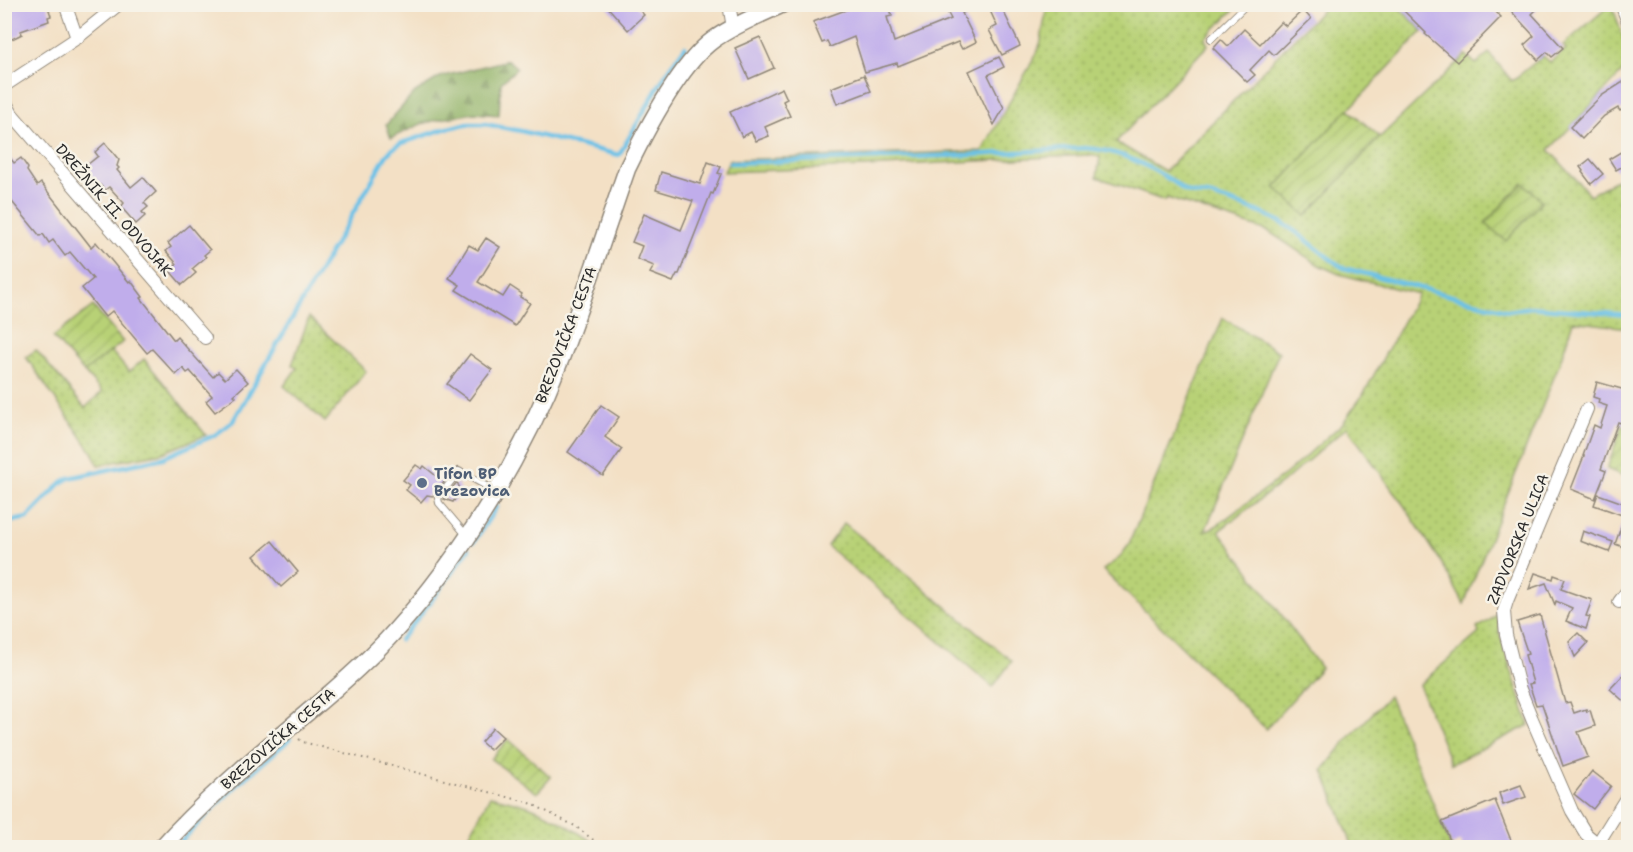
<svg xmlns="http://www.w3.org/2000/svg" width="1633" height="852" font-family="'Shantell Sans',sans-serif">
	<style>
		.grass { fill: url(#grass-dots); stroke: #727e50; stroke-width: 1.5 }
		.forest { fill: url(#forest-firs); stroke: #5e6f49; stroke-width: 1.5 }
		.garden { fill: url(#garden-furrows); stroke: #727e50; stroke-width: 1.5 }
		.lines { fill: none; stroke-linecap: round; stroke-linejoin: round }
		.stream { stroke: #6ac1e7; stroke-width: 4.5 }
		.building { fill: #c0adeb }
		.lane-casing { stroke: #8f8678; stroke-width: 8 }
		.street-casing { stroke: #8f8678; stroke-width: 14 }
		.secondary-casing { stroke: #8f8678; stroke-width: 19 }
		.path { stroke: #8f8678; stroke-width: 2; stroke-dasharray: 1.5 4.5; stroke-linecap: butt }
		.lane { stroke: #fff; stroke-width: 6 }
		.street { stroke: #fff; stroke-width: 12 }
		.secondary { stroke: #fff; stroke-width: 16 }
		.service-dot { fill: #5c6f8a; stroke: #f7f3e8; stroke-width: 2 }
		.labels { text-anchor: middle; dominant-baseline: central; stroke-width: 5; stroke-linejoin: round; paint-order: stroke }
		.street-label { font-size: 15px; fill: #2b2b2b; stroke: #f7f3e8 }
		.service-label { font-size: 15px; font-weight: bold; fill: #4e5e75; stroke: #f7f3e8; text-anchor: start }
	</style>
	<defs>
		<pattern id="grass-dots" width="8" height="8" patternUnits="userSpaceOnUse" patternTransform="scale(1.5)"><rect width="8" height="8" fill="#b8d176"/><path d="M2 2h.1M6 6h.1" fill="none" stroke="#9eb466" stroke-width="1.8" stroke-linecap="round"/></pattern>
		<pattern id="forest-firs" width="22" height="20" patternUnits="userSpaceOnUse" patternTransform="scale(1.5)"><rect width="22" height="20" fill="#92b367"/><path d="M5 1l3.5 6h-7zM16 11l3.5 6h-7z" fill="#779255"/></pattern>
		<pattern id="garden-furrows" width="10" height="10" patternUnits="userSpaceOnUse" patternTransform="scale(1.5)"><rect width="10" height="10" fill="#b8d176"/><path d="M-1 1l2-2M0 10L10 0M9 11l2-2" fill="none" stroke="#9eb466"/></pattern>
	</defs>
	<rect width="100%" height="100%" fill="#f7f3e8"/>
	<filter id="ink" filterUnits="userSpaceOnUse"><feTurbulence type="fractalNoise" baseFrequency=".0167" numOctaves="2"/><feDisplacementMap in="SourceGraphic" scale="12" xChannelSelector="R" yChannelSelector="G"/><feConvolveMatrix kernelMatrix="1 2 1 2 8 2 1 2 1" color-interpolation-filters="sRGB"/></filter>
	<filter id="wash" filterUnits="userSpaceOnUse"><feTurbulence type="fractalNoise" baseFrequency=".008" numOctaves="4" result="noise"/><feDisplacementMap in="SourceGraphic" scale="24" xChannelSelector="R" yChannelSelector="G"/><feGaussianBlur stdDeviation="1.35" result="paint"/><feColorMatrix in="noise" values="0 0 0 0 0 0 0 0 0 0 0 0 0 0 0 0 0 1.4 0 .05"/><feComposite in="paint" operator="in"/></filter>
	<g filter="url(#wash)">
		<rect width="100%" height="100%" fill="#f3e0c5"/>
		<g class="grass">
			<polygon points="1047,5 1239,5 1205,38 1208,45 1116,142 1165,171 1327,5 1396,5 1423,31 1275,188 1306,216 1380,137 1466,55 1476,64 1489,53 1512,81 1543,56 1550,62 1566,49 1563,45 1610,5 1612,5 1628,52 1628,66 1549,150 1590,195 1628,173 1628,328 1573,321 1560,362 1464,604 1440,560 1405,507 1347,427 1289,477 1219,531 1321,668 1266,729 1103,570 1119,558 1128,546 1223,318 1279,352 1205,531 1216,526 1287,473 1343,423 1364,393 1418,294 1339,274 1319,265 1268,231 1167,198 1165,201 1097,177 1100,157 1089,155 866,167 724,172 729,160 982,151 1037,53 1041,41"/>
			<polygon points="309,317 366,371 325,422 284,386 297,368 292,365"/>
			<polygon points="36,350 85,408 102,392 84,372 111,351 129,372 144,359 206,435 162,453 98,465 92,452 26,357"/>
			<polygon points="844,523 1012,661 993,687 827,546"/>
			<polygon points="1498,613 1500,635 1529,725 1451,764 1419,685 1479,633 1477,628 1489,621"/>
			<polygon points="1389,696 1451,847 1353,847 1323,770 1347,740"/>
			<path d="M490 796C503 799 515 802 528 806 553 815 577 831 599 847H463Z"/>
		</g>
		<polygon class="forest" points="508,60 517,68 501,83 499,115 474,113 441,119 421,124 391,138 386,125 415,92 440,77"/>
		<g class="garden">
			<polygon points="1348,109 1380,137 1306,216 1275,188"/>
			<polygon points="1523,183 1542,201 1506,241 1485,223"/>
			<polygon points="93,306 123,342 84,372 53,337"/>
			<polygon points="1622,426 1628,428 1628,464 1624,476 1607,469"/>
			<polygon points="508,739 551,777 537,793 491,759"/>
		</g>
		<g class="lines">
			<g class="stream">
				<path d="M730 163 971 155 1085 148C1119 150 1145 164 1174 182 1178 185 1181 189 1185 191 1192 195 1204 194 1212 196 1232 202 1253 209 1273 218 1299 230 1319 253 1344 268L1509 311 1531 307 1628 315"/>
				<polyline points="4,523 27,518 62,482 69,478 163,458 215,435 233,421 386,156 392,149 402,143 444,129 465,124 485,124 521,131 619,155 665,75 685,47"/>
				<polyline points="474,542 497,506"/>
				<polyline points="400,640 432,600 469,549"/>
				<polyline points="174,848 232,790 290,739"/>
			</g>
		</g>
		<g id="blocks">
			<g class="building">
				<polygon points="4,4 47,4 51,16 48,17 49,21 21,31 22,34 10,40 9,38 4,40"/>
				<polygon points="605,4 634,4 644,15 628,30"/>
				<polygon points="862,4 889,4 892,16 887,17 894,42 951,19 943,4 982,4 962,13 976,42 962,49 958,42 898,66 897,63 865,72 854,37 830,47 827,41 822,43 813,22"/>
				<polygon points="987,4 1000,4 1020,46 1002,55 989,30 997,26"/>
				<polygon points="1409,4 1488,4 1501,17 1457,62 1425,34 1426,33 1403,10"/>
				<polygon points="1520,4 1542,4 1532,14 1563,48 1552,57 1547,52 1538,60 1524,45 1534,36 1512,12"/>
				<polygon points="1303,10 1311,19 1274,55 1269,50 1250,70 1255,75 1247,82 1213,48 1221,39 1228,46 1244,29 1260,44 1281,22 1286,26"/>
				<polygon points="760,37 774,68 749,79 735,48"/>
				<polygon points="999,57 1004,67 988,75 1004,108 994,125 969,71"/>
				<polygon points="864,75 871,91 837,104 831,88"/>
				<polygon points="1623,82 1629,91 1629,106 1620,111 1618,108 1604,116 1582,139 1570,127 1601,96"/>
				<polygon points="782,88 787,99 783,101 790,116 765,127 769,136 756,141 751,132 742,137 730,112"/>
				<polygon points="105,143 119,160 117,166 119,168 117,170 131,187 143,177 156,192 144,203 148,207 142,212 145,216 136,224 121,207 124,203 109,187 105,190 100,185 98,187 82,169 98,156 95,152"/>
				<polygon points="1629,147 1629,163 1616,170 1609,159"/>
				<polygon points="4,150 14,163 21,158 28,168 27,171 37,186 41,183 91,247 96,242 129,282 131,281 143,297 141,298 174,340 177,337 213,377 218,372 225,379 236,369 248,382 234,395 236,397 215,412 206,401 212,396 190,371 187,373 183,368 176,375 152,349 147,353 112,311 105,317 82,288 93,279 70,252 65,256 53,240 49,243 43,234 40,236 4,192"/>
				<polygon points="1590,159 1603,174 1591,184 1582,172 1583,171 1580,167"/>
				<polygon points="708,162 721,167 718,173 721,174 713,194 711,193 679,274 677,274 673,282 650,273 654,266 637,259 642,246 632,242 644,214 681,230 693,201 656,190 661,172 700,184"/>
				<polygon points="189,225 210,250 204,255 206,257 192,269 196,273 182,285 170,271 177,264 166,251 171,247 168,243"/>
				<polygon points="486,238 500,247 478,282 503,297 510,286 522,294 520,297 530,303 515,326 456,290 460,285 449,278 469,245 478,250"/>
				<polygon points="470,354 492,370 469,400 447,384"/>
				<polygon points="1597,382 1629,391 1629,426 1618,422 1601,469 1606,471 1595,499 1571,489 1584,456 1583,456 1594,425 1600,428 1607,406 1598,403 1599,399 1593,397"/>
				<polygon points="601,405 619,417 605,437 622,449 603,476 568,452"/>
				<polygon points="416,465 422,469 424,466 440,479 442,475 448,477 433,496 427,495 421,502 406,490 410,485 403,480"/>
				<polygon points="457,482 461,491 453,502 444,499"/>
				<polygon points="1598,494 1629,505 1629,549 1615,544 1625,516 1594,505"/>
				<polygon points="1583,531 1613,542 1609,552 1580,541"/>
				<polygon points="272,541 298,572 281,587 254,556"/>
				<polygon points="1535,573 1553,579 1554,575 1565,579 1561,589 1592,600 1586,616 1590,617 1586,629 1566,621 1572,608 1556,601 1555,605 1546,583 1529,589"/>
				<polygon points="1540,615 1565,703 1570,702 1574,713 1586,709 1587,712 1590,710 1595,726 1578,732 1588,757 1563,766 1542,704 1536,705 1529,684 1533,683 1525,655 1528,654 1517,622"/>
				<polygon points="1578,633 1588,643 1575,657 1569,642"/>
				<polygon points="1629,669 1629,706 1610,689"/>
				<polygon points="493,728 503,737 490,750 481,742"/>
				<polygon points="1592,771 1611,786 1593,809 1574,794"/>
				<polygon points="1521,785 1526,797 1503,805 1499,793"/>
				<polygon points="1495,800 1514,848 1463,848 1460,841 1452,845 1442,822"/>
			</g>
		</g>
	</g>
	<g filter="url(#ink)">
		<use href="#blocks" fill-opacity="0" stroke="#8f8678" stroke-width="1.5"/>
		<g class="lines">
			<defs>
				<g id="lane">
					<polyline points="1211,39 1247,4"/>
					<polyline points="467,536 439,503 438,498 459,471 495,491"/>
				</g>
				<g id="street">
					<polyline points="65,4 77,38"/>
					<polyline points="729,4 733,28"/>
					<polyline points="1621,4 1628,22"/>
					<polyline points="4,86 77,38 119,4"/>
					<polyline points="4,99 12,114 205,338"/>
					<polyline points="1587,409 1507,601 1504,611 1506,635 1519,687 1532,719 1572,811 1586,834 1598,844"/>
					<polyline points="1619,602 1628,590"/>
					<polyline points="1595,848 1628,795"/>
				</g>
				<path id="secondary" d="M161 848C206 798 258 755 308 712 338 687 368 661 394 632 463 556 524 454 561 358 585 296 605 232 627 169 645 132 680 64 713 40 734 25 759 15 783 4"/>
			</defs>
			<use href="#lane" class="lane-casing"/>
			<use href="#street" class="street-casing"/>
			<use href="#secondary" class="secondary-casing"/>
			<polyline class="path" points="299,739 303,742 530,803 575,826 604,848"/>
			<use href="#lane" class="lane"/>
			<use href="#street" class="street"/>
			<use href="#secondary" class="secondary"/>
		</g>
	</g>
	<circle class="service-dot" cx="422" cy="483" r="6"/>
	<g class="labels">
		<g class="street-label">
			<text transform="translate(114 210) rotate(49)">DREŽNIK II. ODVOJAK</text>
			<text transform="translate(566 335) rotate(-69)">BREZOVIČKA CESTA</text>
			<text transform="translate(1518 539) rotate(-68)">ZADVORSKA ULICA</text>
			<text transform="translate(278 739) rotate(-41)">BREZOVIČKA CESTA</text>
		</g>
		<g class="service-label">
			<text x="434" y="474">Tifon BP<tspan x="434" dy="17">Brezovica</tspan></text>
		</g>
	</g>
	<rect width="1633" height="852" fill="none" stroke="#f7f3e8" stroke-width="24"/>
</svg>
